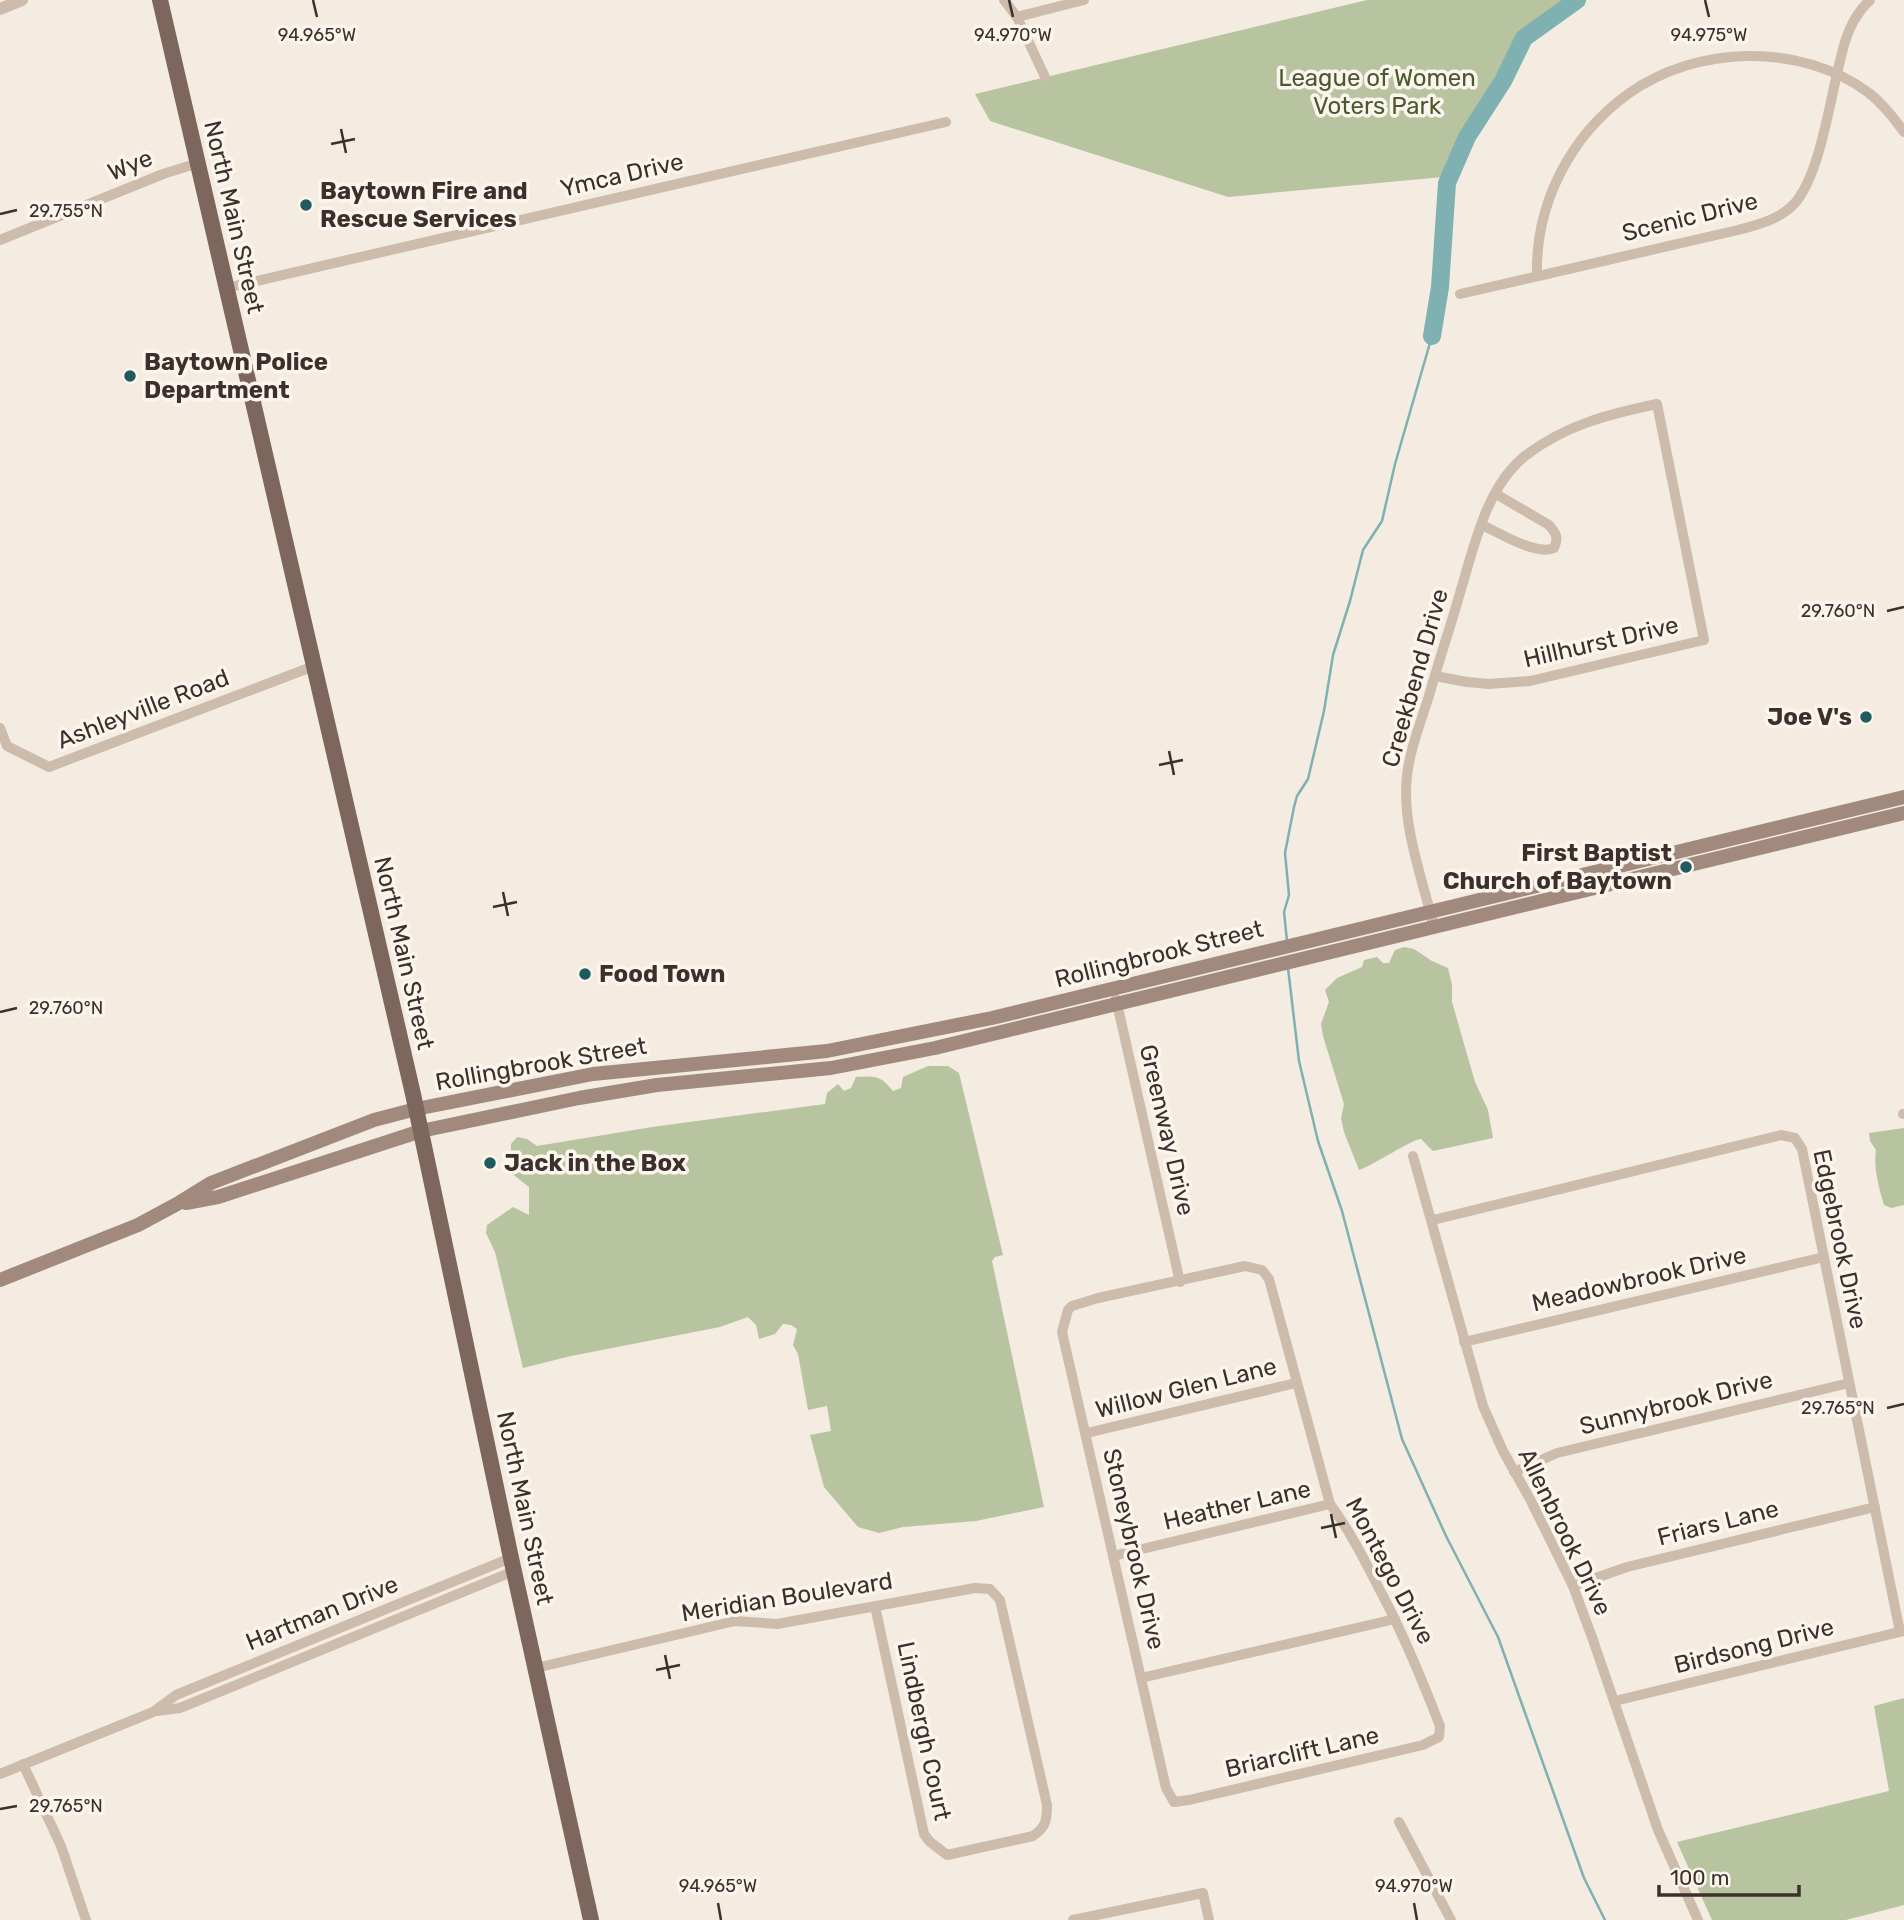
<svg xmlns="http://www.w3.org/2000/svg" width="1904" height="1920" font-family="Rubik,sans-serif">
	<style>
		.green { fill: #b8c4a0 }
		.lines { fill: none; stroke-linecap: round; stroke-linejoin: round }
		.stream { stroke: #7fb0b2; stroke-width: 2.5 }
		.river { stroke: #7fb0b2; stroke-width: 18 }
		.minor { stroke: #cdbbac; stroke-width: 10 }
		.tertiary { stroke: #cdbbac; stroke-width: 12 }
		.secondary { stroke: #a18a7d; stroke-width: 14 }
		.primary { stroke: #7d675c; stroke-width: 16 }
		.ticks { fill: none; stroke: #3b302b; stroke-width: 2.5 }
		.poi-dot { fill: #1f5a5e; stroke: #fbf5ee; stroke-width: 2.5 }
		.labels { text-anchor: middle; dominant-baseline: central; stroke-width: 7; stroke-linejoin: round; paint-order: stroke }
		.park-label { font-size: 24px; fill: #4a5a2e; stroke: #fbf5ee }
		.street-label { font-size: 24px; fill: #3b302b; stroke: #fbf5ee }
		.poi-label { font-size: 24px; font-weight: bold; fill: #3b302b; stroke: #fbf5ee; text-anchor: start }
		.ticks-label { font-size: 18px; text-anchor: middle; fill: #3b302b; stroke: #fbf5ee; stroke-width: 7; stroke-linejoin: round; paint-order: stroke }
	</style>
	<rect width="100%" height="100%" fill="#f4ebe1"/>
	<g class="green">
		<polygon points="1367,0 1570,0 1527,28 1443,177 1228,197 990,121 975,94"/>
		<path d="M1404 947 1414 949 1432 961 1448 968 1452 985V1002L1475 1082 1488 1110 1493 1138 1433 1151 1421 1139C1410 1140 1376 1164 1359 1170L1344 1132 1341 1118 1344 1104 1323 1036 1321 1024 1329 1002 1325 990 1337 978 1362 967 1364 960 1377 957 1383 963H1389L1395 950Z"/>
		<path d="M928 1066H948L959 1073 1003 1255 995 1257 992 1261 1044 1507 976 1521 903 1527 879 1533 858 1527 824 1487 810 1435 831 1431 827 1406 808 1410 798 1354 793 1345 797 1329 791 1325 783 1324 775 1334 759 1339 756 1325 748 1317 720 1327 571 1356 523 1368 495 1252 486 1233 487 1225 513 1207 529 1215V1187L511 1173V1144L517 1137 527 1139 537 1146 652 1127 825 1104 827 1093 838 1084 844 1091 851 1088 856 1077C876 1076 880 1075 893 1091L901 1088 903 1077Z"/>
		<path d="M1904 1128V1205L1891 1208 1884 1205C1879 1188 1873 1167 1876 1150L1870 1141 1869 1133Z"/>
		<polygon points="1904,1698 1904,1905 1846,1920 1712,1920 1677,1842 1889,1791 1874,1706"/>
	</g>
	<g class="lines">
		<g class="stream">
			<polyline points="1287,941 1284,912 1289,895 1285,853 1294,807 1297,796 1308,779 1324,711 1333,655 1350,601 1363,550 1382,521 1395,464 1432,336"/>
			<polyline points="1288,968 1299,1061 1318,1141 1342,1211 1402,1439 1446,1536 1498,1637 1584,1878 1605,1920"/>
		</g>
		<polyline class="river" points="1432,336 1440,287 1447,183 1467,137 1503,81 1524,38 1577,0"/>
		<g class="minor">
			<polyline points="1004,0 1017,17 1045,77"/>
			<polyline points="1017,17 1084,0"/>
			<polyline points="0,240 163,174 198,163"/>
			<path d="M1537 276C1535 204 1570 136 1628 94 1696 45 1801 42 1869 93 1883 104 1894 118 1904 132"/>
			<polyline points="226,288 946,122"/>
			<path d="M1460 294 1738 230C1757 225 1781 219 1795 203 1820 174 1830 100 1840 61 1845 38 1852 17 1870 0"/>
			<path d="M1482 525C1500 533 1536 556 1554 548 1559 538 1556 533 1549 525L1496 494"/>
			<polyline points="0,728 7,746 49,767 314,666"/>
			<path d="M1434 927C1423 881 1401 823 1407 776 1410 747 1423 717 1431 689 1440 657 1451 625 1460 593 1474 547 1486 487 1525 456 1565 425 1609 414 1657 404L1704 640 1530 681 1489 684 1467 682 1435 676"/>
			<polyline points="1116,999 1180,1282"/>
			<polyline points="1903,1114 1904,1114"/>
			<polyline points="1413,1156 1483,1406 1503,1451 1530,1499 1573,1586 1593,1640 1658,1830 1698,1920"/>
			<polyline points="1433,1220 1781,1135 1795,1138 1802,1149 1900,1632"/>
			<path d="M1245 1266 1262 1270 1269 1279 1330 1504C1352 1534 1367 1565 1384 1598 1406 1640 1423 1682 1440 1726L1439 1737 1423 1745 1189 1800 1174 1802 1166 1788 1062 1332 1068 1310 1072 1306 1098 1298Z"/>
			<polyline points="1464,1342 1824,1257"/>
			<polyline points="1087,1433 1296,1383"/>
			<polyline points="1514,1472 1557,1453 1849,1383"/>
			<polyline points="1113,1556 1330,1504"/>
			<polyline points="1573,1586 1627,1567 1875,1507"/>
			<path d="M536 1668 735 1621 777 1624 975 1588 990 1589 1000 1600 1047 1805C1047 1820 1046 1827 1033 1836L947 1855 929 1841 924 1834 875 1606"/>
			<polyline points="1141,1678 1395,1619"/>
			<polyline points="1615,1701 1903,1631"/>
			<polyline points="157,1711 180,1708 514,1571"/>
			<polyline points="23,1764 61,1846 86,1920"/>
			<polyline points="0,1774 153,1712 176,1695 511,1558"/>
			<polyline points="1399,1822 1451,1920"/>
			<polyline points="1073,1920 1203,1893 1209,1920"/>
		</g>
		<polyline class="tertiary" points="0,9 22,0"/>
		<g class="secondary">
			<polyline points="186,1203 218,1197 421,1131 579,1098 657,1085 831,1068 935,1048 1904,813"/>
			<polyline points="0,1280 138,1225 177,1204 211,1183 374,1120 416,1109 593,1074 827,1051 992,1018 1904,797"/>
		</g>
		<polyline class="primary" points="160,0 413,1094 511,1558 591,1920"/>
	</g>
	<path class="ticks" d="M313 0 317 17M1009 0 1013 17M1705 0 1709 17M341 129 346 153M331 144 355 139M0 214 17 210M1887 611 1904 607M1169 751 1174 775M1159 765 1183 760M503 892 508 916M493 907 517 902M0 1012 17 1008M1887 1408 1904 1404M1331 1514 1336 1538M1321 1528 1345 1523M665 1655 670 1679M656 1670 680 1665M0 1809 17 1806M718 1903 721 1920M1414 1903 1417 1920"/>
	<g class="poi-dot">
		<circle cx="306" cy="205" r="7"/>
		<circle cx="130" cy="376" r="7"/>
		<circle cx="1866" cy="717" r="7"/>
		<circle cx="1686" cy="867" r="7"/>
		<circle cx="585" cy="974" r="7"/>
		<circle cx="490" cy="1163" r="7"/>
	</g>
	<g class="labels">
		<g class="park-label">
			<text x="1377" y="78">League of Women<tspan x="1377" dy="28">Voters Park</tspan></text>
		</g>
		<g class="street-label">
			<text transform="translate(130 165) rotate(-22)">Wye</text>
			<text transform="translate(622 175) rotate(-13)">Ymca Drive</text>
			<text transform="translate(234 217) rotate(77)">North Main Street</text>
			<text transform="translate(1690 217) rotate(-14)">Scenic Drive</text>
			<text transform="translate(1601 642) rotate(-13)">Hillhurst Drive</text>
			<text transform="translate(1415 678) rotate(-74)">Creekbend Drive</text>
			<text transform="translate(143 709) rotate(-21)">Ashleyville Road</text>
			<text transform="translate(404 953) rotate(77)">North Main Street</text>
			<text transform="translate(1159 954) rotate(-14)">Rollingbrook Street</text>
			<text transform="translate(541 1064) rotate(-10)">Rollingbrook Street</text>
			<text transform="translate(1167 1130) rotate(77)">Greenway Drive</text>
			<text transform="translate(1840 1239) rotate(78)">Edgebrook Drive</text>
			<text transform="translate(1639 1279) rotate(-13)">Meadowbrook Drive</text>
			<text transform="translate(1186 1388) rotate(-14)">Willow Glen Lane</text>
			<text transform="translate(1676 1403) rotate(-14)">Sunnybrook Drive</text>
			<text transform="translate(1237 1505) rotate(-13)">Heather Lane</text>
			<text transform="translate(525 1508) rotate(78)">North Main Street</text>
			<text transform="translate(1718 1523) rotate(-14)">Friars Lane</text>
			<text transform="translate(1565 1532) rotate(64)">Allenbrook Drive</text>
			<text transform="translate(1134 1549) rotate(77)">Stoneybrook Drive</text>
			<text transform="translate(1390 1571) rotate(62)">Montego Drive</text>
			<text transform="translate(787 1597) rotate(-9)">Meridian Boulevard</text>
			<text transform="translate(322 1613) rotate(-22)">Hartman Drive</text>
			<text transform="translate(1754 1646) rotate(-14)">Birdsong Drive</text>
			<text transform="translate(924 1731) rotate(78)">Lindbergh Court</text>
			<text transform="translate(1302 1752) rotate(-13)">Briarclift Lane</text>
		</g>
		<g class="poi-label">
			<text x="320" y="191">Baytown Fire and<tspan x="320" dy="28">Rescue Services</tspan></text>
			<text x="144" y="362">Baytown Police<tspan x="144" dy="28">Department</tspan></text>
			<text x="1852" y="717" text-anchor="end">Joe V's</text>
			<text x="1672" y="853" text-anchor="end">First Baptist<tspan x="1672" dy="28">Church of Baytown</tspan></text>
			<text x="599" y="974">Food Town</text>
			<text x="504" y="1163">Jack in the Box</text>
		</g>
	</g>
	<g class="ticks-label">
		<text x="317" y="41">94.965°W</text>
		<text x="1013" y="41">94.970°W</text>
		<text x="1709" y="41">94.975°W</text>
		<text x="66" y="217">29.755°N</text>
		<text x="1838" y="617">29.760°N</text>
		<text x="66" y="1014">29.760°N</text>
		<text x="1838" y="1414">29.765°N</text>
		<text x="66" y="1812">29.765°N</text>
		<text x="718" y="1892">94.965°W</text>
		<text x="1414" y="1892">94.970°W</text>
	</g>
	<path d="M1659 1885v10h140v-10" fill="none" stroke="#3b302b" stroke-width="3.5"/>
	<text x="1670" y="1885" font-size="21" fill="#3b302b" stroke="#fbf5ee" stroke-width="5" paint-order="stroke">100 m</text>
</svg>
